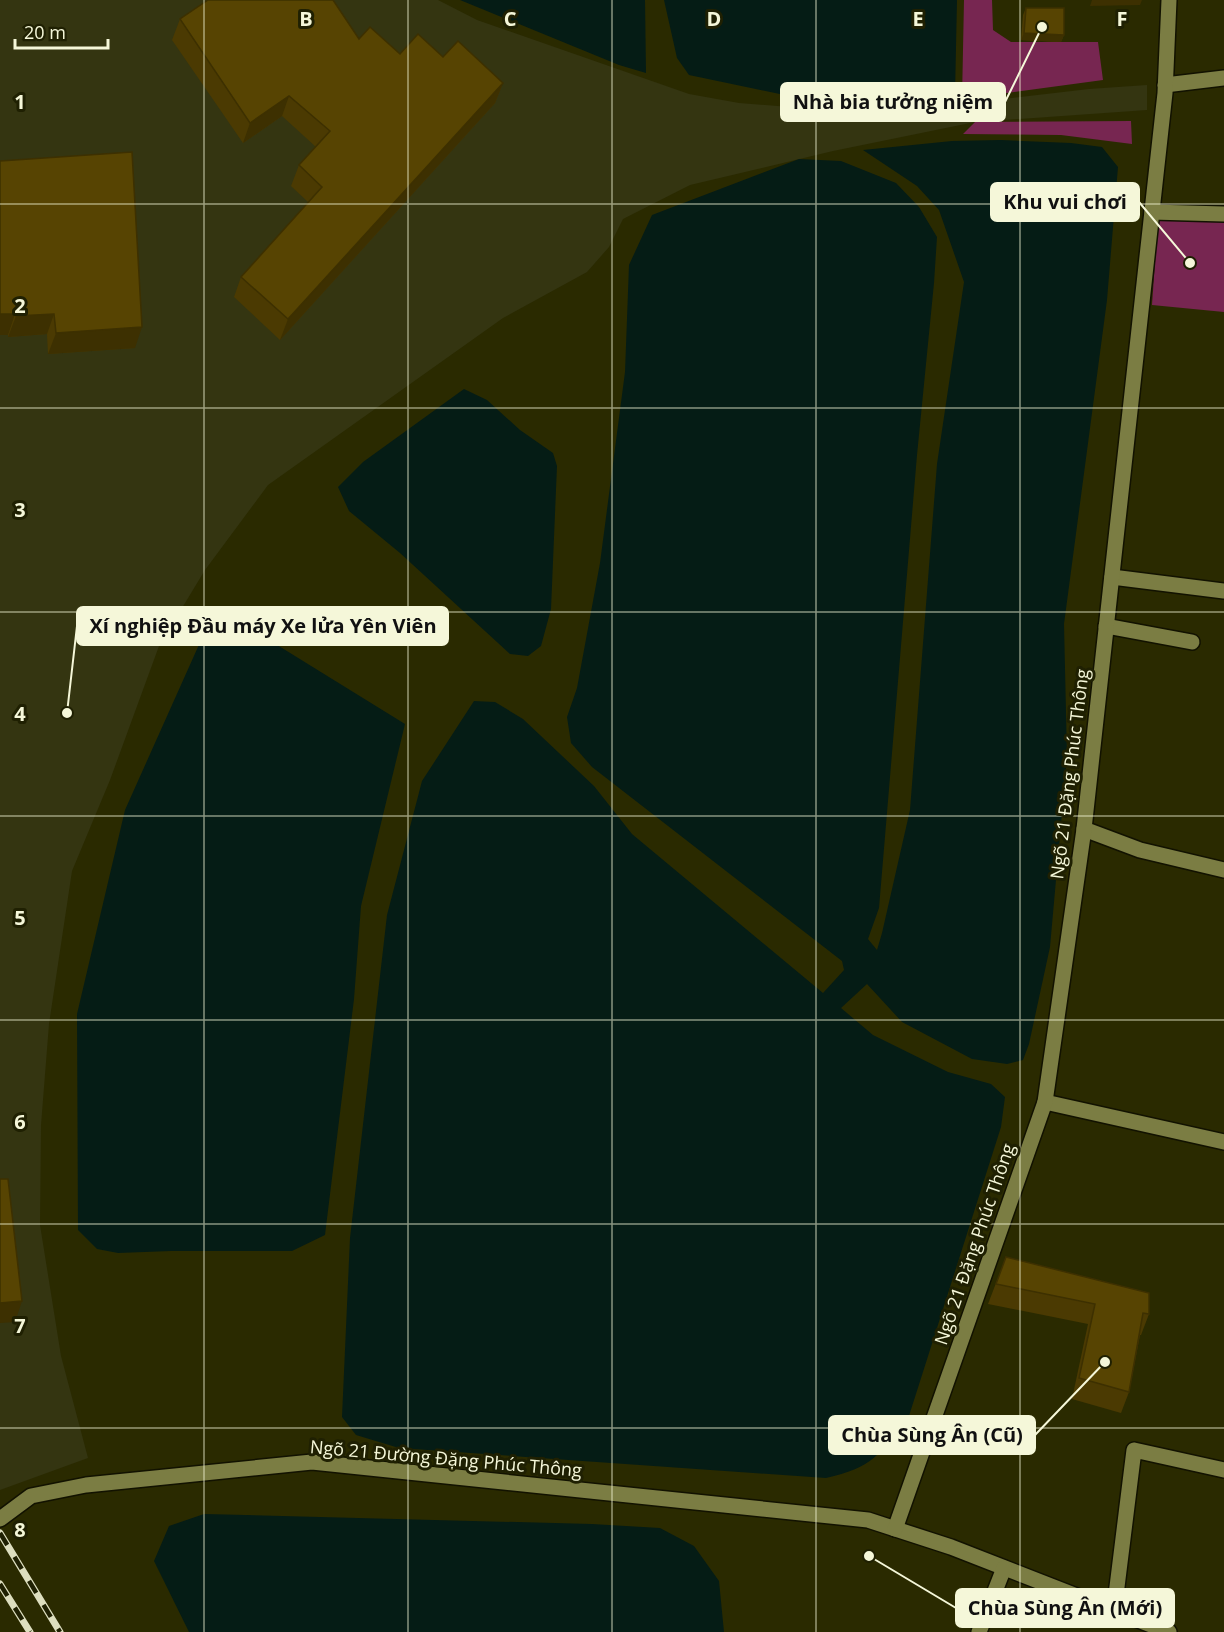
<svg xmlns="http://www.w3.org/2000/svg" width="1224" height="1632" font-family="'Open Sans',sans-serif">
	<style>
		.built { fill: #343511 }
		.green { fill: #772651 }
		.water { fill: #051c15 }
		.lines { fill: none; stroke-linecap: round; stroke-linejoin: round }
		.lane-casing { stroke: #121200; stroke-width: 18 }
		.street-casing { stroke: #121200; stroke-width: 18 }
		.lane { stroke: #7b7d43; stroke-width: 15 }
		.street { stroke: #7b7d43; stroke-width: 15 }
		.rail-casing { stroke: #dddebf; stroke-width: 7 }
		.rail { stroke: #1f2002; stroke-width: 4.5; stroke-dasharray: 14; stroke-linecap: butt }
		.wall { fill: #4b3a02 }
		.shaded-wall { fill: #3d3001 }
		.building { fill: #574402; stroke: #3d3001; stroke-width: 1.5 }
		.grid { fill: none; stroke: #f5f7d9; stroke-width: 1.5; stroke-opacity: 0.55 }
		.labels { text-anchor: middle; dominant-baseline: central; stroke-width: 6; stroke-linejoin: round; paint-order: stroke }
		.street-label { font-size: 18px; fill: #f5f7d9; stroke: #1f2002 }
		.grid-label { font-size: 20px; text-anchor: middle; font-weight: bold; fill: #f5f7d9; stroke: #1f2002; stroke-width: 6; stroke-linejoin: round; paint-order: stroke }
		.leader { fill: none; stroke: #f5f7d9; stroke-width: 2 }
		.callout-dot { fill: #f5f7d9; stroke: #1f2002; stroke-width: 2 }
		.callout { fill: #f5f7d9; stroke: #f5f7d9; stroke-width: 2 }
		.callout-label { font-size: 20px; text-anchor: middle; font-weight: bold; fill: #111 }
	</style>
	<rect width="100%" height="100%" fill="#2a2a00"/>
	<polygon class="built" points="0,0 438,0 477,20 689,94 739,103 827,110 875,111 926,108 1089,89 1147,85 1147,110 975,122 833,151 690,185 623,219 609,247 587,272 503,318 268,485 205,570 159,646 110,780 72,871 49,1024 41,1125 40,1225 61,1356 88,1458 0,1490"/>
	<g class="green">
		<polygon points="964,0 992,0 993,30 1011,42 1098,42 1103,80 962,99"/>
		<polygon points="1131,121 1132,144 1061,135 963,134 975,122"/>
		<polygon points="1158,219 1224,221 1224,312 1152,305"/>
	</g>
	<g class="water">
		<polygon points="460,0 645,0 646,73 619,65"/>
		<polygon points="664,0 957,0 955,94 949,100 808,100 689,75 677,58"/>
		<path d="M1001 140 1071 143 1102 147 1118 167 1107 300 1064 624 1067 757 1050 947 1029 1044 1023 1060 1007 1064 972 1059 902 1022 867 984 841 1008 873 1035 948 1072 991 1084 1005 1097 1001 1127 908 1419C880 1454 872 1468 826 1478L399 1448 356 1435 342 1417 350 1238 387 915 422 781 474 701 495 702 523 719 594 786 632 834 823 993 844 970 842 961 592 767 571 743 567 717 577 688 600 563 625 372 629 265 652 215 799 159 841 161 896 183 919 207 937 237 934 283 917 455 879 908 868 939 877 950 882 933 910 810 937 464 964 282 939 210 917 186 863 150 952 141Z"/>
		<polygon points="464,389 487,400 520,430 553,453 557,466 551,609 541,646 528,656 510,654 400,553 349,511 338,487 363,462"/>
		<polygon points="232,613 261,635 405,724 361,906 354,999 325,1235 292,1251 171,1251 118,1253 97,1249 78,1230 77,1014 125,810 206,629"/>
		<polygon points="204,1514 592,1524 660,1528 694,1546 719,1581 724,1632 189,1632 154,1561 169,1526"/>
	</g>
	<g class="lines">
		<defs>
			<g id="lane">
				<polyline points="1165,85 1224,78"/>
				<polyline points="1106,626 1192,642"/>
				<polyline points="1084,829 1140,850 1224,870"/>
			</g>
			<g id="street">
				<polyline points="1152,212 1224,214"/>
				<polyline points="1112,577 1224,591"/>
				<polyline points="1045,1102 1224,1142"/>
				<polyline points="0,1519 31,1496 86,1485 312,1462 868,1520 951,1547 1169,1632"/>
				<polyline points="895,1529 1045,1102 1084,829 1165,93 1169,0"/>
				<polyline points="1114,1611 1134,1450 1224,1470"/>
				<polyline points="979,1632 1004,1568"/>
			</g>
		</defs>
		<use href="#lane" class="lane-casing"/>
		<use href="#street" class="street-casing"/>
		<use href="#lane" class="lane"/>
		<use href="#street" class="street"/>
		<defs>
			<g id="rail">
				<polyline points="0,1533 60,1632"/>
				<polyline points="0,1584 30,1632"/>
			</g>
		</defs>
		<use href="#rail" class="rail-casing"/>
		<use href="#rail" class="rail"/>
	</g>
	<g class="wall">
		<polygon points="1026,8 1064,35 1061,42 1021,40 1023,15"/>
		<polygon points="180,19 359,39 400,54 443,57 503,83 495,103 280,340 234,297 241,277 308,202 291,186 299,165 316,147 282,116 243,143 172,40"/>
		<polygon points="0,161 135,348 48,354 47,334 8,337 8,335 0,335"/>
		<polygon points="1006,1257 1149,1314 1141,1335 1140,1335 1129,1392 1121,1413 1072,1399 1088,1324 988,1304"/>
	</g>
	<g class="shaded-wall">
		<polygon points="1092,0 1142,0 1140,5 1090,6"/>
		<polygon points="1024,33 1064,35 1061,42 1021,40"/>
		<polygon points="503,83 495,103 280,340 288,319"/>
		<polygon points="289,96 282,116 243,143 250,123"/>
		<polygon points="0,314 15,314 8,335 0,335"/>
		<polygon points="54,314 47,334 8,337 16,316"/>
		<polygon points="142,327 135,348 48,354 56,333"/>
		<polygon points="22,1301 15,1322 0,1323 0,1303"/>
	</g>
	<g class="building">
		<polygon points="208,0 333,0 359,39 370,27 400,54 418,34 443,57 458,41 503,83 288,319 241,277 322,187 299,165 330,131 289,96 250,123 180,19"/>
		<polygon points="1026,8 1064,8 1064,35 1024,33"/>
		<polygon points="132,152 142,327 56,333 54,314 16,316 15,314 0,314 0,161"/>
		<polygon points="0,1179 8,1179 22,1301 0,1303"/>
		<polygon points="1006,1257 1149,1293 1149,1314 1143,1313 1129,1392 1079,1378 1095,1304 996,1284"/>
	</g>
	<path class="grid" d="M204 0V1632M408 0V1632M612 0V1632M816 0V1632M1020 0V1632M0 204H1224M0 408H1224M0 612H1224M0 816H1224M0 1020H1224M0 1224H1224M0 1428H1224"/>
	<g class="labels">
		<g class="street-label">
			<text transform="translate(1069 774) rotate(-83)">Ngõ 21 Đặng Phúc Thông</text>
			<text transform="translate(974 1244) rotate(-71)">Ngõ 21 Đặng Phúc Thông</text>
			<text transform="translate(446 1458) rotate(5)">Ngõ 21 Đường Đặng Phúc Thông</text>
		</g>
	</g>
	<g class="grid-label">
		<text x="306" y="26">B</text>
		<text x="510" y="26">C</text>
		<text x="714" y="26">D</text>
		<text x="918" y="26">E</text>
		<text x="1122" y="26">F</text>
		<text x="20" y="109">1</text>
		<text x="20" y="313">2</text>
		<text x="20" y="517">3</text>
		<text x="20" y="721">4</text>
		<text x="20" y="925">5</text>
		<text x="20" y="1129">6</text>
		<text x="20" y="1333">7</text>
		<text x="20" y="1537">8</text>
	</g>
	<path class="leader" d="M1042 27L1005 102M1190 263L1139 202M67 713L77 626M1105 1362L1035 1435M869 1556L956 1608"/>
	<g class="callout-dot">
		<circle cx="1042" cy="27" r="6"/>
		<circle cx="1190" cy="263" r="6"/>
		<circle cx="67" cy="713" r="6"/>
		<circle cx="1105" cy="1362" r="6"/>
		<circle cx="869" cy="1556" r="6"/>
	</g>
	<g class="callout">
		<rect x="781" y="83" width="224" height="38" rx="6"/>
		<rect x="991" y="183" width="148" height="38" rx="6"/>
		<rect x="77" y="607" width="371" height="38" rx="6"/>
		<rect x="829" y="1416" width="206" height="38" rx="6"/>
		<rect x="956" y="1589" width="218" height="38" rx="6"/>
	</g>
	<g class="callout-label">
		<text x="893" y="109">Nhà bia tưởng niệm</text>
		<text x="1065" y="209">Khu vui chơi</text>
		<text x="263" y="633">Xí nghiệp Đầu máy Xe lửa Yên Viên</text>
		<text x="932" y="1442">Chùa Sùng Ân (Cũ)</text>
		<text x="1065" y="1615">Chùa Sùng Ân (Mới)</text>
	</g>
	<path d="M15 39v9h93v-9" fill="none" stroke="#f5f7d9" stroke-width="3"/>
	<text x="24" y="39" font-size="18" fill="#f5f7d9" stroke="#1f2002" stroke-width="4.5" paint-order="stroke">20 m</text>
</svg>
